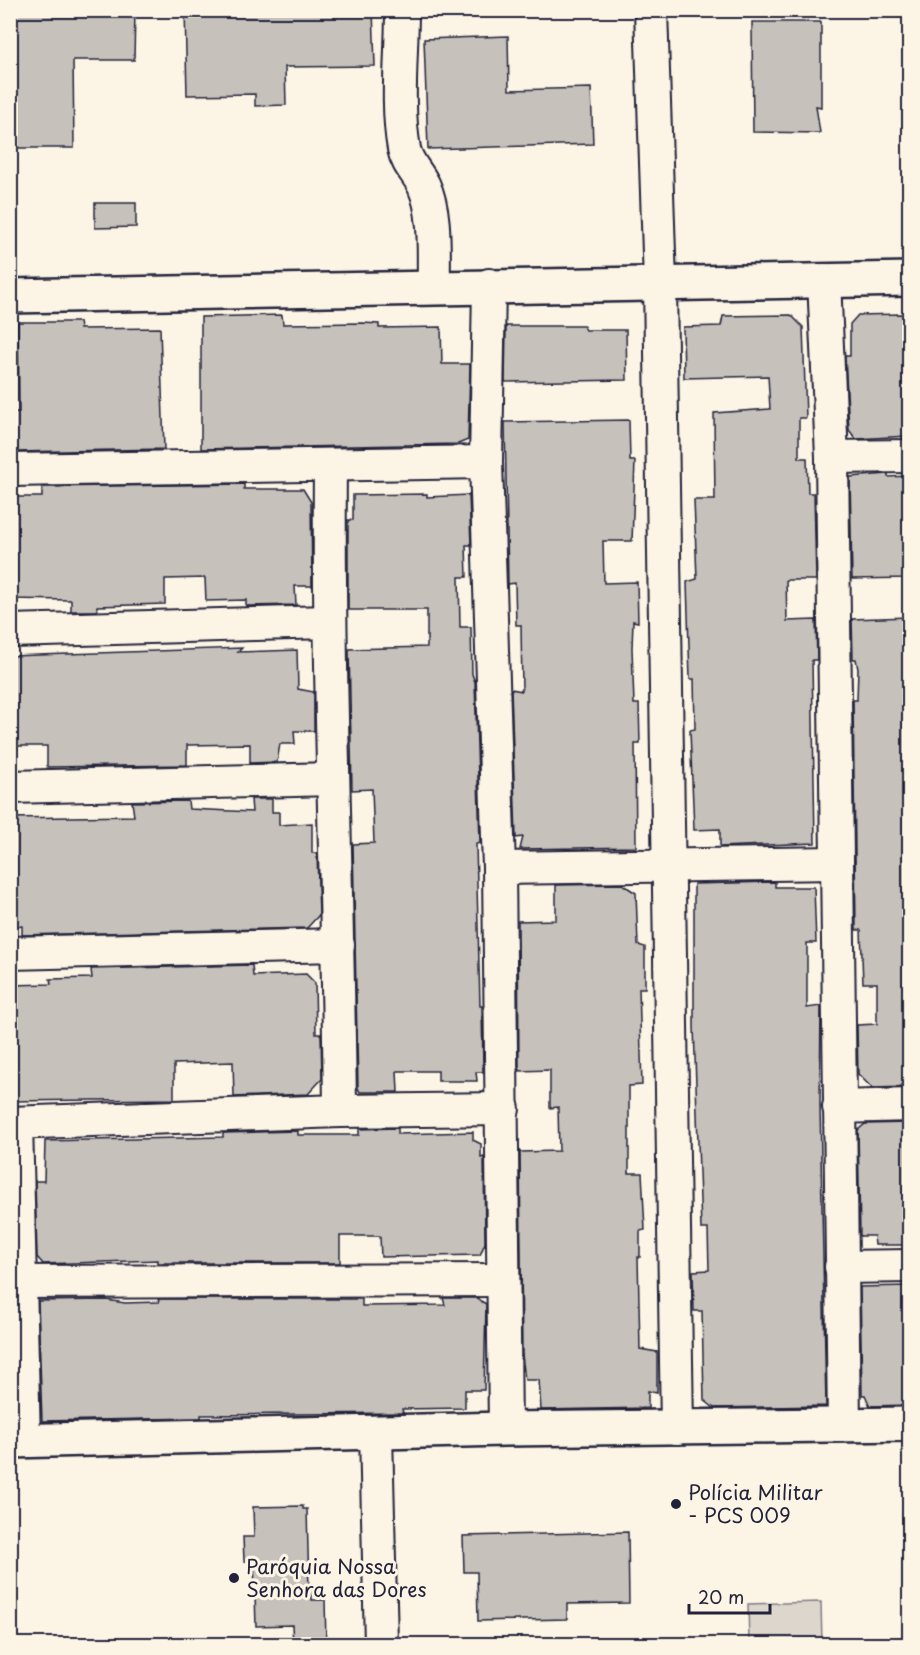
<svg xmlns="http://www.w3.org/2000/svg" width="920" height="1655" font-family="'Playpen Sans',sans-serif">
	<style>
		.green { fill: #dcd6cc; stroke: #7f7c84; stroke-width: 1.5 }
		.building { fill: #c6c1bb; stroke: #22223b; stroke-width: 1.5 }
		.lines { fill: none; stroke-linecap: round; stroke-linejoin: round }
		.minor-casing { stroke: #22223b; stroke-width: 36 }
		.tertiary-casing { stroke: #22223b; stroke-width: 38 }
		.minor { stroke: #fcf5e5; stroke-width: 32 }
		.tertiary { stroke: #fcf5e5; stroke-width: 33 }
		.poi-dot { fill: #22223b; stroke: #fcf5e5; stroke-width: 2 }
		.labels { text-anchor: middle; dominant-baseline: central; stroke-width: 6; stroke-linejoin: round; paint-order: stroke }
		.poi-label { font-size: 20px; fill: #22223b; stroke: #fcf5e5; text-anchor: start }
	</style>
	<rect width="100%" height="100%" fill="#fcf5e5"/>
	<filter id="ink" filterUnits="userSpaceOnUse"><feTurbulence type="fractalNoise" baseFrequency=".0167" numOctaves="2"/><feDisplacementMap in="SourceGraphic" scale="12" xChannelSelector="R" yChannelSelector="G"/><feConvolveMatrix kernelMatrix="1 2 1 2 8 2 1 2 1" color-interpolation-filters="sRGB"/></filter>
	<g filter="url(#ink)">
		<polygon class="green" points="821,1602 822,1644 749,1644 748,1604"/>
		<g class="building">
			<polygon points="12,10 135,10 134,60 73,60 74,148 15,148"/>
			<polygon points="185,10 373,10 375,66 285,67 286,105 255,106 255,94 187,95"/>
			<polygon points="752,22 821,22 821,107 816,106 820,133 753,132"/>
			<polygon points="508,36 509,90 591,88 593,144 428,149 424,39"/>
			<polygon points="95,203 136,203 136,227 95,228"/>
			<polygon points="903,314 904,323 909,323 909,427 907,427 907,436 856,439 849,430 845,356 850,356 850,324 858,315"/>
			<polygon points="282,315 283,324 363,323 379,324 379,328 441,327 442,364 470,364 468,440 458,444 201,449 201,317"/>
			<polygon points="791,315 803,327 806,418 799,418 799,458 807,458 808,493 814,493 816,580 786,580 787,621 816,620 817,660 812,660 815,843 720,847 720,829 694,830 690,730 695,729 694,679 690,679 687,582 697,579 694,500 715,500 714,413 770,409 768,376 684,378 683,327 721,326 723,316"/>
			<polygon points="18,322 79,322 80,329 160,328 164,449 15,452 14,412 19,412"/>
			<polygon points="506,326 584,326 585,330 626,330 627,380 505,382"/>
			<polygon points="629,420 630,461 635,461 632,541 603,541 604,583 637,582 638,622 633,621 632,648 634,704 639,704 640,744 635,744 636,847 520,849 523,837 516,838 511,689 522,691 521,625 516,625 515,583 508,584 505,422"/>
			<polygon points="888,474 888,477 909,476 909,578 852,579 850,477"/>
			<polygon points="244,484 244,489 303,489 311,502 312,586 295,586 296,605 246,606 246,600 206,601 205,578 165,579 165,604 97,606 97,611 71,611 71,600 10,599 10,497 42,497 42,487"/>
			<polygon points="427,494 427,497 469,495 471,545 466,545 467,577 459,577 460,627 471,627 472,674 475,682 480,843 476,844 480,1006 482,1006 483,1072 476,1072 477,1081 438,1081 438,1071 397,1071 398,1092 360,1092 358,1088 353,844 374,843 372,789 352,790 349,649 427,647 427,610 348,610 348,520 353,520 353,495"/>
			<polygon points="909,617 909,1087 872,1088 858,1074 857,1025 877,1024 877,983 863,983 861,930 856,930 853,700 857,700 858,669 856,659 853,659 852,619"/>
			<polygon points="242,648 238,652 297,650 298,689 314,692 314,731 294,731 295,744 280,744 277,762 250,763 250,744 187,745 187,765 47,767 47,746 10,746 10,656"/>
			<polygon points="251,799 272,799 272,812 279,812 279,825 312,823 312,853 317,853 319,915 307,928 22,935 22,926 10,927 10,818 134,816 132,802 188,801 189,809 252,812"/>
			<polygon points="775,882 775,887 814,887 816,943 807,943 807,1008 821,1006 820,1106 826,1406 714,1408 704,1400 702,1311 694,1311 693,1271 709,1270 708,1229 701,1229 694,1027 694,884"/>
			<polygon points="622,884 636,893 638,945 645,947 645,988 639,988 642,1085 629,1086 629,1173 642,1173 645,1230 640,1231 640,1257 638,1257 640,1349 657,1352 657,1393 648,1391 648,1408 541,1410 539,1380 525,1380 522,1354 520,1152 559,1151 558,1107 550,1108 550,1070 519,1071 518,921 556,920 556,885"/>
			<polygon points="252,965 253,976 306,974 315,983 316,1034 321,1034 322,1079 308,1094 234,1097 233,1062 174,1064 174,1099 10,1101 11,985 51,984 50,979 92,978 91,969"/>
			<polygon points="909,1123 909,1245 875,1245 874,1236 860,1236 858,1130 865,1124"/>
			<polygon points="398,1128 398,1134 473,1132 473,1140 481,1144 481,1158 484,1157 485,1243 480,1255 381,1257 380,1236 340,1236 340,1263 158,1263 158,1260 43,1264 37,1257 35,1181 44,1181 45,1141 223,1137 223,1133 298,1131 298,1135 359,1135 359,1129"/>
			<polygon points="909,1286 909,1405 870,1406 865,1395 862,1395 860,1287"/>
			<polygon points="443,1298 476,1298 486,1304 484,1390 465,1390 465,1408 402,1409 403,1413 201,1415 201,1418 42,1421 38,1301 106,1300 125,1303 159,1302 158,1299 362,1299 362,1306 445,1305"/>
			<polygon points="303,1506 303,1509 307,1509 309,1590 312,1590 312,1600 325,1600 326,1644 293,1644 292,1625 256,1626 254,1561 244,1561 243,1537 254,1537 253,1507"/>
			<polygon points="628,1532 629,1603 567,1604 567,1619 478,1621 477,1572 464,1572 463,1536"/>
		</g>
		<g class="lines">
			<defs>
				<g id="minor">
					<path d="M402 10C402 55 396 105 404 149 407 164 418 173 424 186 437 215 433 255 434 286"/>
					<polyline points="651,10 660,284 677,1428"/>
					<polyline points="824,280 832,457 844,1425"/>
					<polyline points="489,285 486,462 499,868 505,1429"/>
					<polyline points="832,457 910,456"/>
					<path d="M330 465C328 681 338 896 340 1111"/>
					<polyline points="10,470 486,462"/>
					<polyline points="10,631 328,622"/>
					<polyline points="10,787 333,779"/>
					<polyline points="499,868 836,863"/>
					<polyline points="10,953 338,945"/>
					<polyline points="839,1107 910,1105"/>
					<polyline points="10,1123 340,1111 503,1109"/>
					<polyline points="16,1123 24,1441"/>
					<polyline points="841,1267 910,1266"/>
					<polyline points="10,1282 502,1280"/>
					<polyline points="376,1433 381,1644"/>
				</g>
				<g id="tertiary">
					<polyline points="10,296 910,279"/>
					<polyline points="10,1441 505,1429 910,1424"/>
				</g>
			</defs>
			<use href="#minor" class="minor-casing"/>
			<use href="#tertiary" class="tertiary-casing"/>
			<use href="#minor" class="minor"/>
			<use href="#tertiary" class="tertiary"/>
		</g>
	</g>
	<g class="poi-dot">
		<circle cx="676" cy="1504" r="6"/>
		<circle cx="234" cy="1578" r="6"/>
	</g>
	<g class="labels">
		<g class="poi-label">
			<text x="688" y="1492">Polícia Militar<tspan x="688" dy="23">- PCS 009</tspan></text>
			<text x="246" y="1566">Paróquia Nossa<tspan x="246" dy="23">Senhora das Dores</tspan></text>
		</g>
	</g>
	<rect width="920" height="1655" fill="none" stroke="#fcf5e5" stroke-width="36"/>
	<rect x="18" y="18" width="884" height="1619" fill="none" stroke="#22223b" stroke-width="2" filter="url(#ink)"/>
	<path d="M689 1604v9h81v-9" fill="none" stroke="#22223b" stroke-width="3"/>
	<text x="698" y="1604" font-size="18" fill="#22223b" stroke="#fcf5e5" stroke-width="4.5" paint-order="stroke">20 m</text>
</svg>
